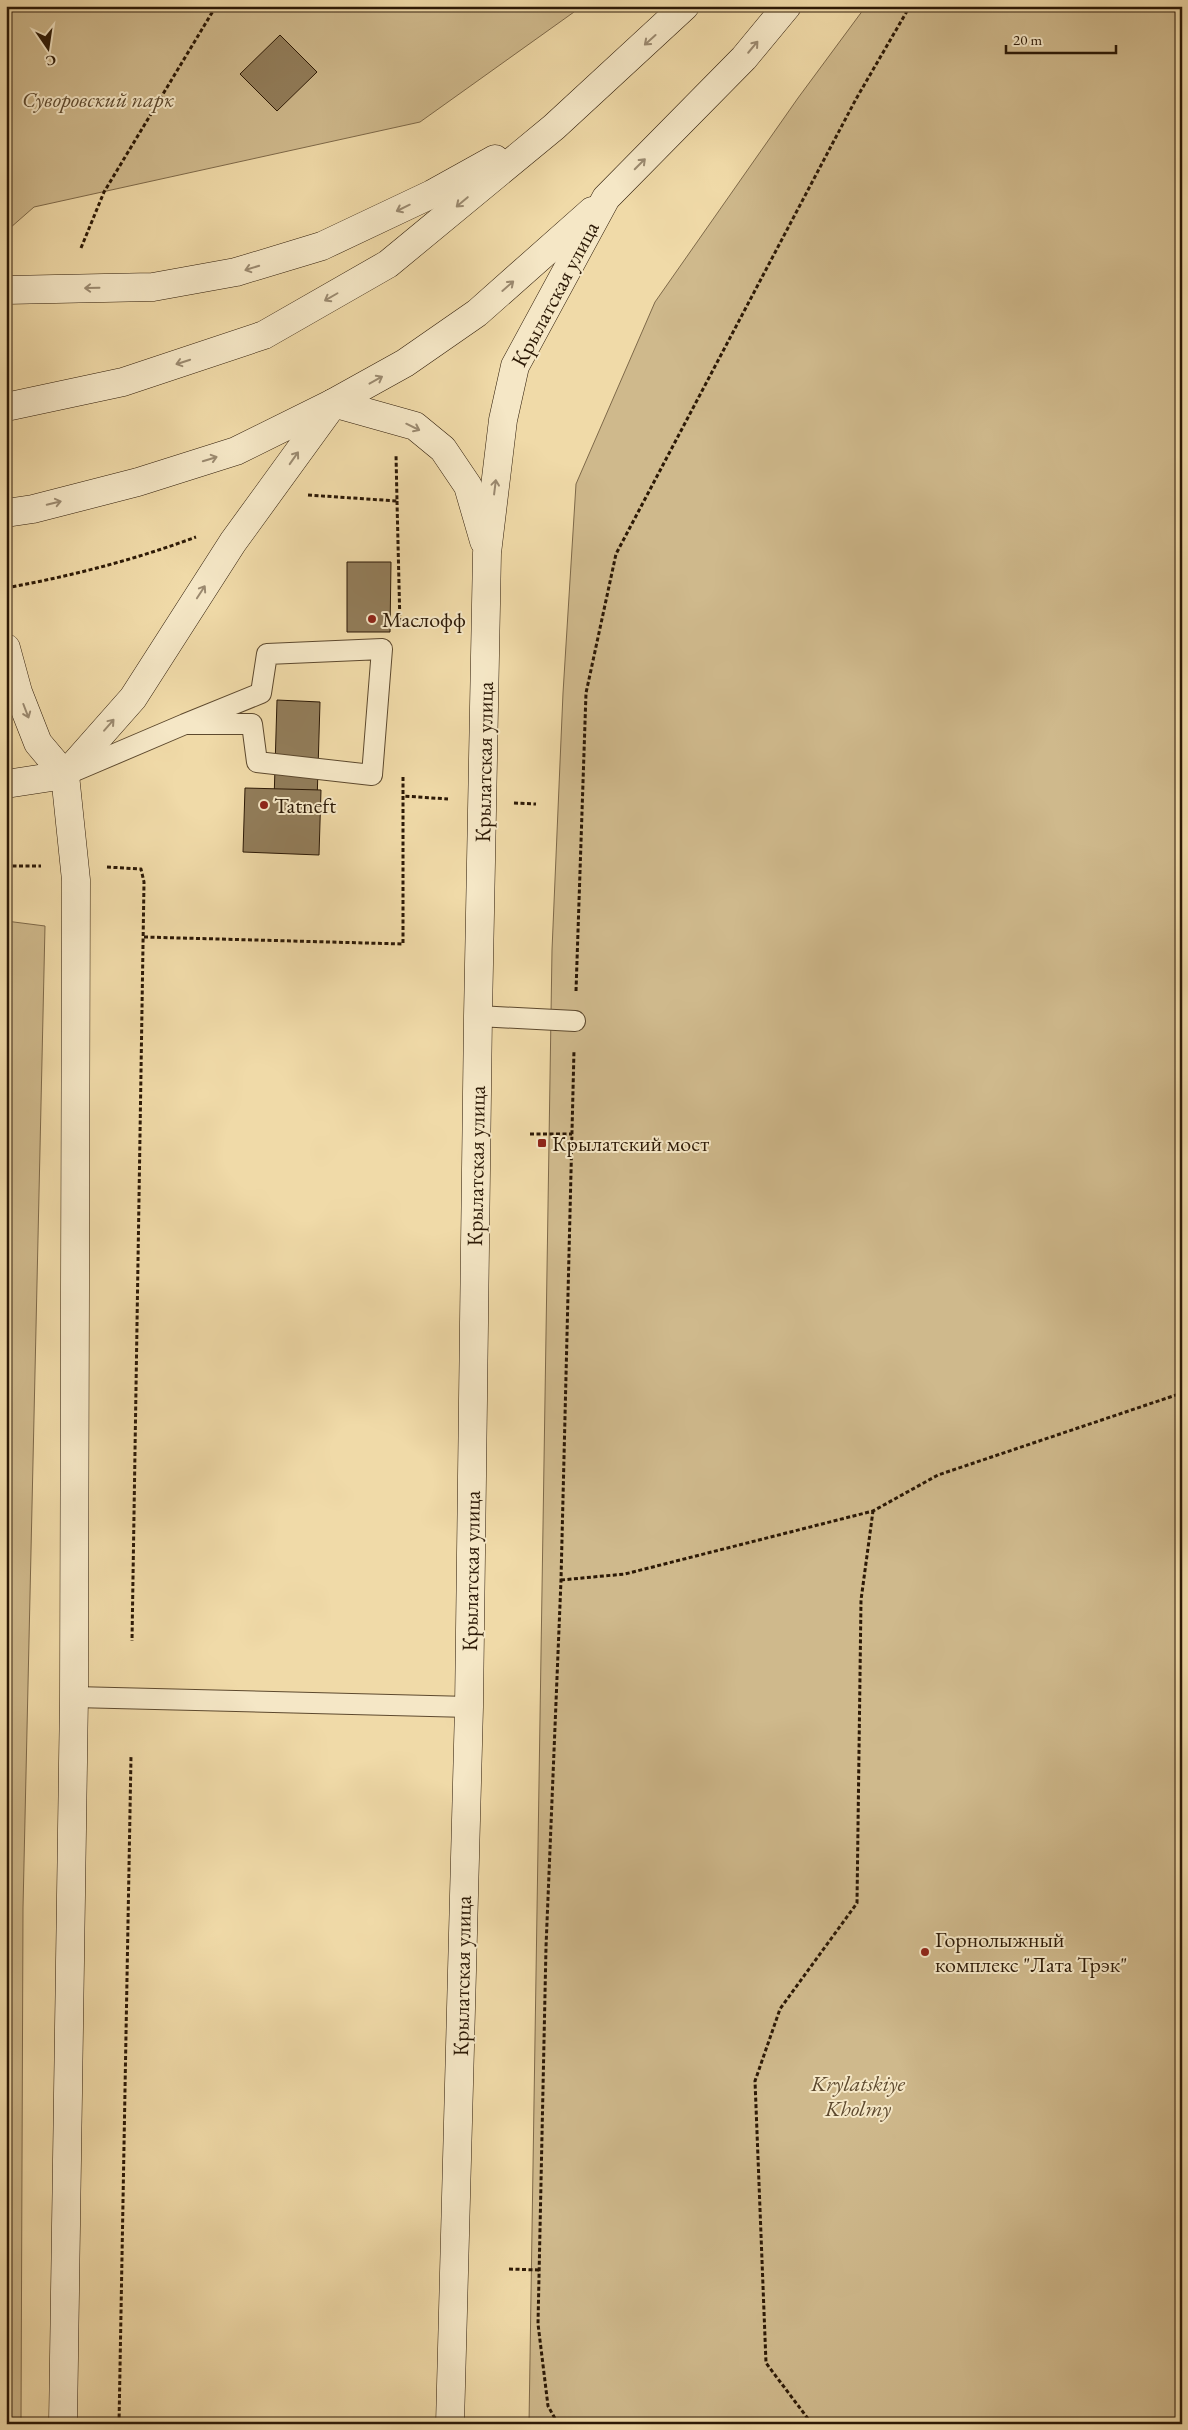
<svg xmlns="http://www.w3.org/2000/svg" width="1188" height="2430" font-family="'EB Garamond',serif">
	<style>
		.green { fill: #cfb98c; stroke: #7e6949 }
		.building { fill: #927d5a; stroke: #2c1906 }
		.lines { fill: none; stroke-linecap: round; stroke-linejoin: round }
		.lane-casing { stroke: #5d492e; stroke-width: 22 }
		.secondary-casing { stroke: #2c1906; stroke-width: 29 }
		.path { stroke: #2c1906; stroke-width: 3; stroke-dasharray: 4 2.5; stroke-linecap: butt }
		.lane { stroke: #f5e7c6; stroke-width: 20 }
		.secondary { stroke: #f5e7c6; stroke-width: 28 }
		.oneway { stroke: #9b8a70 }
		.poi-dot { fill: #8f2418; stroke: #f5e7c6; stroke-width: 2 }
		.labels { text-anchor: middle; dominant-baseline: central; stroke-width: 4; stroke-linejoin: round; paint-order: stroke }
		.park-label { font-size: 22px; font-style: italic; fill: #5d492e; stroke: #f5e7c6 }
		.street-label { font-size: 22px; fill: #2c1906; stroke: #f5e7c6 }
		.poi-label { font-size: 22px; fill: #2c1906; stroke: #f5e7c6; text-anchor: start }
	</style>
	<rect width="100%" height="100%" fill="#f0daa8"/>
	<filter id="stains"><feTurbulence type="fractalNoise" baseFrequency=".004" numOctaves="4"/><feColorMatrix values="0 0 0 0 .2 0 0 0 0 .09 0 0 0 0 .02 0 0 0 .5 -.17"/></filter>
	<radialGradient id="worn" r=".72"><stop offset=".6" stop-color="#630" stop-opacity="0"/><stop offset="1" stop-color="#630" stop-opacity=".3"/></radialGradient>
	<g class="green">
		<polygon points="6,6 578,6 574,12 420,122 34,207 10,228 6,228"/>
		<polygon points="866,6 1182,6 1182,2424 529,2424 552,950 563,693 576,484 655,302 798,98"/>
		<polygon points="6,921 45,926 23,1908 21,2424 6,2424"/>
	</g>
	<g class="building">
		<polygon points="280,35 317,72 277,111 240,74"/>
		<polygon points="347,562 391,562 390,632 347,632"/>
		<polygon points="277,700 320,702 317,803 274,801"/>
		<polygon points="245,788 321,790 319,855 243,852"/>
	</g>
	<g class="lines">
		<defs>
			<g id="lane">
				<polyline points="70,773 185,724 252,724 257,762 372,775 382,649 267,654 261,693 185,724"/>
				<polyline points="478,1016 575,1021"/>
				<polyline points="74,1697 469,1707"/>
			</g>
			<g id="secondary">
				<polyline points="6,290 153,287 236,272 322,246 432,194 495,159"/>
				<polyline points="333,403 415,426 443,449 468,486 484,541"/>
				<polyline points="6,407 123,382 264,335 388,264 554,127 685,6"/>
				<polyline points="6,513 33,509 138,482 236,451 333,403 405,363 477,313 592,211"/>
				<polyline points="6,648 18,692 38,743 65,775 76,880 74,1697 63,2424"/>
				<polyline points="6,784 65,775 133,698 233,542 331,407"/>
				<polyline points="450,2424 469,1707 478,1016 487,553 503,420 515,366 606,198 744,58 787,6"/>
			</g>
		</defs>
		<use href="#lane" class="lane-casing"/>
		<use href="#secondary" class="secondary-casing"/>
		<g class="path">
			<polyline points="81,248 104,192 216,6"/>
			<polyline points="308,495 397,501 396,454"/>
			<polyline points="397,501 400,626"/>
			<path d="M6 588C71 576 134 560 196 537"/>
			<polyline points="403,777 403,796"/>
			<polyline points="514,803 536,804"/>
			<polyline points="6,866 41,866"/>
			<polyline points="107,867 141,869 144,882 132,1641"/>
			<polyline points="144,937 403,944 403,796 448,799"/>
			<polyline points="576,991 586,693 616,554 856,99 910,6"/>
			<polyline points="530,1134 572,1134"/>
			<polyline points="561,1580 625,1574 873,1511 938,1475 1182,1393"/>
			<polyline points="509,2269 539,2270"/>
			<polyline points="119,2424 131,1756"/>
			<polyline points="558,2424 548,2406 538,2324 546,1947 561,1580 574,1050"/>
			<polyline points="812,2424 766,2363 755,2081 780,2009 857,1903 861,1600 873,1511"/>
		</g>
		<use href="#lane" class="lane"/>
		<use href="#secondary" class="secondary"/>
	</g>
	<defs><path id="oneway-shaft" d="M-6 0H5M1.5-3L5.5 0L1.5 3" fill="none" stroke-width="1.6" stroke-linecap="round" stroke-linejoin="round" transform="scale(1.25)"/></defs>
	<g class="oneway">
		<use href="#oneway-shaft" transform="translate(650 40) rotate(138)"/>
		<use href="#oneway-shaft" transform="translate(753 47) rotate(-50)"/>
		<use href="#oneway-shaft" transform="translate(640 164) rotate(-45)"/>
		<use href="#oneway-shaft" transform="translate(462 202) rotate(140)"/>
		<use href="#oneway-shaft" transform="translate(403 208) rotate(154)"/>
		<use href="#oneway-shaft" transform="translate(252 268) rotate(163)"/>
		<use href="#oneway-shaft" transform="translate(508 286) rotate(-41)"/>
		<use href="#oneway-shaft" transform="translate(92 288) rotate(179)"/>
		<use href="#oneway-shaft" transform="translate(331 297) rotate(150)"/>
		<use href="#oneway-shaft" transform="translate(183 362) rotate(162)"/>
		<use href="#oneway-shaft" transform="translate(376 380) rotate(-29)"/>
		<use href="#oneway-shaft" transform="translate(413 427) rotate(26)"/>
		<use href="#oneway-shaft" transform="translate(294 458) rotate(-55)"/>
		<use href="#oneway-shaft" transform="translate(210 459) rotate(-17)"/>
		<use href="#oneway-shaft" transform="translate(495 487) rotate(-83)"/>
		<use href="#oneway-shaft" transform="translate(54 503) rotate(-14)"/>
		<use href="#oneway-shaft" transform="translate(201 592) rotate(-57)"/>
		<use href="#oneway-shaft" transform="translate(26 711) rotate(69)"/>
		<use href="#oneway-shaft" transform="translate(109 725) rotate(-49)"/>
	</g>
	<g class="poi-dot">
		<circle cx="372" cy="619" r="5"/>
		<circle cx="264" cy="805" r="5"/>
		<rect x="537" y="1138" width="10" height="10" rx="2.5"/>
		<circle cx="925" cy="1952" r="5"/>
	</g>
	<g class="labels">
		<g class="park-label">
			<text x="98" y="99">Суворовский парк</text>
			<text x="858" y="2083">Krylatskiye<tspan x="858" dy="25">Kholmy</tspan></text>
		</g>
		<g class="street-label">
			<text transform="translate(555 294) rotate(-62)">Крылатская улица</text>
			<text transform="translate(484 762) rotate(-89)">Крылатская улица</text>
			<text transform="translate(476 1166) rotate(-89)">Крылатская улица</text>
			<text transform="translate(471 1571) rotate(-89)">Крылатская улица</text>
			<text transform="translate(462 1976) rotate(-89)">Крылатская улица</text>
		</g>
		<g class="poi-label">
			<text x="382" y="619">Маслофф</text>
			<text x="274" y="805">Tatneft</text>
			<text x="552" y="1143">Крылатский мост</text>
			<text x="935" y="1939">Горнолыжный<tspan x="935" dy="25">комплекс "Лата Трэк"</tspan></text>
		</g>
	</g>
	<rect width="1188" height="2430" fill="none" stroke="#f0daa8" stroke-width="25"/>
	<rect x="8" y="8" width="1173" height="2415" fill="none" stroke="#2c1906" stroke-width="2.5"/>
	<rect x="12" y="12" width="1163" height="2405" fill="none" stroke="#2c1906"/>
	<g transform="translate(48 48) rotate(167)" stroke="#f5e7c6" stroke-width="4" paint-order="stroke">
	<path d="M0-4L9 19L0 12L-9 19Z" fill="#2c1906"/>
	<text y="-8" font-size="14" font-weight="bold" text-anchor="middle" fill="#2c1906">С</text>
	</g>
	<path d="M1006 45v8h110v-8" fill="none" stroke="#2c1906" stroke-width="2.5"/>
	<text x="1013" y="45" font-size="15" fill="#2c1906" stroke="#f5e7c6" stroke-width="4" paint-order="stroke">20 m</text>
	<rect width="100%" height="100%" filter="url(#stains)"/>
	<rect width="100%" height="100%" fill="url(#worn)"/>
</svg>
